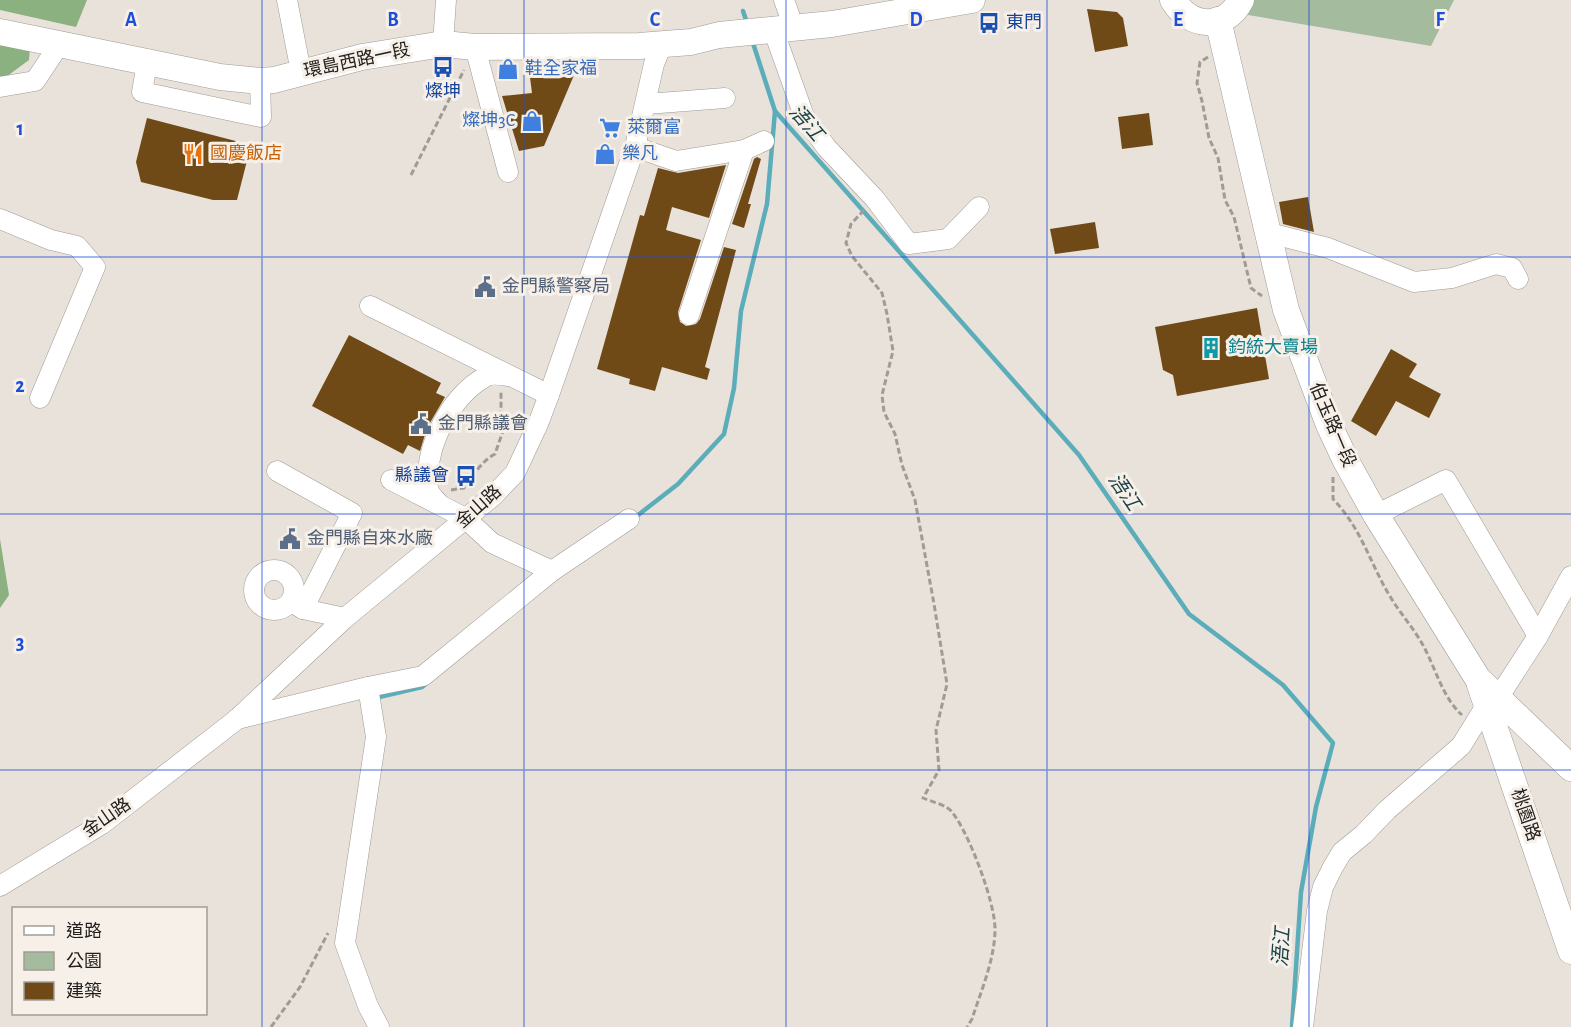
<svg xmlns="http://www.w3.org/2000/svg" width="1571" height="1027" font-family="'Alegreya Sans','Noto Sans TC',sans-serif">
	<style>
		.green { fill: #a4bb9d }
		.forest { fill: #8ab17f }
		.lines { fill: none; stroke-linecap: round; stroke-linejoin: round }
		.stream { stroke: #5aadb9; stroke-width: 4.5 }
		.building { fill: #6f4a16 }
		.minor-casing { stroke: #9f9a93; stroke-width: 21 }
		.major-casing { stroke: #9f9a93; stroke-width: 27 }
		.path { stroke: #a09b96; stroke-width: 3; stroke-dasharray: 6 3; stroke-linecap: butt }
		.minor { stroke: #fff; stroke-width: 20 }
		.major { stroke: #fff; stroke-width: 26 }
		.grid { fill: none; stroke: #1d4ed8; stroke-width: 1.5; stroke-opacity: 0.55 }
		.labels { text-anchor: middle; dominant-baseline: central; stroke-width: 6; stroke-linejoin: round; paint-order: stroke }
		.transit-label { font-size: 18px; fill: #164399; stroke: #f6f0e8; text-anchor: start }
		.street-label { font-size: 18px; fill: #22201e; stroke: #f6f0e8 }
		.shop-label { font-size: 18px; fill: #366cbe; stroke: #f6f0e8; text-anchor: start }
		.food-label { font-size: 18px; fill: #c56008; stroke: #f6f0e8; text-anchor: start }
		.service-label { font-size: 18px; fill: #4e5e75; stroke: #f6f0e8; text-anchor: start }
		.culture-label { font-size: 18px; fill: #0d838f; stroke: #f6f0e8; text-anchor: start }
		.water-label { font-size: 20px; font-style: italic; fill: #1c4349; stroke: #f6f0e8 }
		.grid-label { font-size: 20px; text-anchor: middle; font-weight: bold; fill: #1d4ed8; stroke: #f6f0e8; stroke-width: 6; stroke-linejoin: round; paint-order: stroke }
	</style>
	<rect width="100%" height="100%" fill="#e9e2db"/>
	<polygon class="green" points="1248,0 1454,0 1431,46 1242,14"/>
	<g class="forest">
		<polygon points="0,0 87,0 76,27 0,10"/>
		<polygon points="0,42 30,48 29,60 6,77 0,78"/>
		<polygon points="0,539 9,595 0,608"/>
	</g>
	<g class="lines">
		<g class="stream">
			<polyline points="743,11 747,23"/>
			<polyline points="752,40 775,111 1079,455 1189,614 1283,685 1333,743 1316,807 1301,892 1292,1027"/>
			<polyline points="633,519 678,484 724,434 734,388 741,311 767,204 775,111"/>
			<polyline points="375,698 422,687 427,683"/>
		</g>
	</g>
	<g class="building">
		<polygon points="1087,9 1117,12 1123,18 1128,46 1095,52"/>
		<polygon points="580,61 544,146 519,151 502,96 532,93 528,62"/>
		<polygon points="1149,113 1153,145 1122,149 1118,117"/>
		<polygon points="147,118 251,145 237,200 213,200 141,182 136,162"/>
		<polygon points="757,157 761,159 748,204 751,204 744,228 732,224 754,159"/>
		<polygon points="726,165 709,218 672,207 666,230 701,240 678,312 680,322 686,326 696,324 700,319 724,247 736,250 705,367 710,369 707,380 662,367 655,391 629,384 630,379 597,369 640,215 644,216 658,168 678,173"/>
		<polygon points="1308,197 1314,232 1283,224 1279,202"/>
		<polygon points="1095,222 1099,248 1055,254 1050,229"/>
		<polygon points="1257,308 1269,379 1177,396 1173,375 1163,370 1155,327"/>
		<polygon points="349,335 441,383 436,393 445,397 427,428 420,451 408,445 403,454 312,406"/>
		<polygon points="1391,349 1417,364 1409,377 1441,394 1429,418 1396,401 1376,436 1351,421"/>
	</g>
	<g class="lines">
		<defs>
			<g id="minor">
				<polyline points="287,0 301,72"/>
				<polyline points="784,0 794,28"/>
				<polyline points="773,29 804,116 826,147 875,199 909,244 948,239 979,207"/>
				<polyline points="443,44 446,0"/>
				<polyline points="475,47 508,172"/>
				<polyline points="147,63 142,92 261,117 260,81"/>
				<polyline points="0,87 35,81 59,45"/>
				<polyline points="646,104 725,98"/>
				<polyline points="635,147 676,161 744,150 764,141"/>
				<polyline points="0,219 51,240 77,246 95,267 40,398"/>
				<polyline points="1269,233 1328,248 1414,282 1452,278 1496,264 1512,268 1518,279"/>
				<polyline points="370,306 549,395"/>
				<polyline points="689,315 744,150"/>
				<polyline points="277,471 352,513 303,609"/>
				<polyline points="391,480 465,518 492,543 552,571"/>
				<path d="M439 504C436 500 432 497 430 493 427 488 427 480 428 475 429 439 453 395 485 377 491 373 501 375 508 376"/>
				<polyline points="1376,515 1446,480 1538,636"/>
				<circle cx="274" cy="590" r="20"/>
				<polyline points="293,603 303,609 345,618"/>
				<polyline points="368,687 376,737 345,943 368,1006 379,1027"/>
				<polyline points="1498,698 1538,636 1571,576"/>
				<polyline points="237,719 368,687 423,676 552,571 629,519"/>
				<polyline points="0,886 102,824 236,720 345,618 493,496 515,473 538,424 549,395 635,147 654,64 662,44"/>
				<polyline points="1303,1027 1317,911 1323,887 1333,867 1342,852 1364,834 1387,810 1461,746 1487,704"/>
			</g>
			<g id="major">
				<path d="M1173 0C1190 28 1225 31 1241 0"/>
				<polyline points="1218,20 1286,310 1329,425 1346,461 1376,515 1478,679 1571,768"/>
				<polyline points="0,32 220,77 260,81 274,80 362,57 443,44 475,47 639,46 691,42 719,35 832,24 972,0"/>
				<polyline points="1480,685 1571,951"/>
			</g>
		</defs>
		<use href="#minor" class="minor-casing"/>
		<use href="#major" class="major-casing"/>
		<g class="path">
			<polyline points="1208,57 1200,62 1197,83 1202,101 1209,138 1218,158 1225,200 1234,217 1251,288 1262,296"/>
			<polyline points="411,175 464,70"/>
			<path d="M864 210 851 224 846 243 852 256 882 293 887 314 893 351 882 395 884 412 895 434 902 465 915 500 934 604 947 684 936 730 939 770 923 798C932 802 947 805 952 812 969 833 995 902 995 929 995 959 981 991 972 1019L967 1027"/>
			<path d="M1333 477V499C1362 529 1370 564 1391 598 1402 616 1417 632 1426 651 1437 673 1444 699 1462 715"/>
			<path d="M451 490 464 488C471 477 483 460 495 454L504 428 501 421V392"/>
			<polyline points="271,1027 300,987 328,933"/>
		</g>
		<use href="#minor" class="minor"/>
		<use href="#major" class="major"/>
	</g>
	<path class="grid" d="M262 0V1027M524 0V1027M786 0V1027M1047 0V1027M1309 0V1027M0 257H1571M0 514H1571M0 770H1571"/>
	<defs>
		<symbol id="bus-bare" viewBox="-9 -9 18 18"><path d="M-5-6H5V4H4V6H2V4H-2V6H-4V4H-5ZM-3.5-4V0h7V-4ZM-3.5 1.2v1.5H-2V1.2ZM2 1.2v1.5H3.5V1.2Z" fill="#1a4fb4" stroke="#f6f0e8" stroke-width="2.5" paint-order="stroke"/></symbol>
		<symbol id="shop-bare" viewBox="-9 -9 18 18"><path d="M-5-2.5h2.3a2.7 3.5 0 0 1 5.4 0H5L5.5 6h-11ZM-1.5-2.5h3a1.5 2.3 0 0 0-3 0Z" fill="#3f7fe0" stroke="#f6f0e8" stroke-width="2.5" paint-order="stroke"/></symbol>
		<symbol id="supermarket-bare" viewBox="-9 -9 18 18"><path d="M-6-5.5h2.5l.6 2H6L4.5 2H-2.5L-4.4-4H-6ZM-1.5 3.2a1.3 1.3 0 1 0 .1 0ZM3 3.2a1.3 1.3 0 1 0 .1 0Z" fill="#3f7fe0" stroke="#f6f0e8" stroke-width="2.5" paint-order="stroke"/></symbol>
		<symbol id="restaurant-bare" viewBox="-9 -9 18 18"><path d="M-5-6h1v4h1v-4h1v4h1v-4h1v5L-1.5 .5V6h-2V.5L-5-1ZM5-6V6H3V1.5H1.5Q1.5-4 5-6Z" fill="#e8710a" stroke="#f6f0e8" stroke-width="2.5" paint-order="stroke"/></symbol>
		<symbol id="civic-bare" viewBox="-9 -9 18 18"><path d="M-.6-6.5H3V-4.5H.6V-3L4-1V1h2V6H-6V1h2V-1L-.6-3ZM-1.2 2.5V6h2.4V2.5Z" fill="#5c6f8a" stroke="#f6f0e8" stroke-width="2.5" paint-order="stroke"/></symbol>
		<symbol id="building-bare" viewBox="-9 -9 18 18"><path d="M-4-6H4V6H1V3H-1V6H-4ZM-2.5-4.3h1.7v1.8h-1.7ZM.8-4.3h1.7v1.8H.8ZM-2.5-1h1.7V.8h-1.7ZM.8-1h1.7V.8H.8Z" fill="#0f9aa8" stroke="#f6f0e8" stroke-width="2.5" paint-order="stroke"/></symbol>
	</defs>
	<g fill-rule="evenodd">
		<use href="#bus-bare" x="974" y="8" width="30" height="30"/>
		<use href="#bus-bare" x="428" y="52" width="30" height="30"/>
		<use href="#shop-bare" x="493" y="54" width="30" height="30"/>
		<use href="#shop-bare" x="517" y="106" width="30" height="30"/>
		<use href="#supermarket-bare" x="595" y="113" width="30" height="30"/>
		<use href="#restaurant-bare" x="178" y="139" width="30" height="30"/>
		<use href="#shop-bare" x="590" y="139" width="30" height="30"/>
		<use href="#civic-bare" x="470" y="272" width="30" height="30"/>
		<use href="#building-bare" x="1196" y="333" width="30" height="30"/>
		<use href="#civic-bare" x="406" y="409" width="30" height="30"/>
		<use href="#bus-bare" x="451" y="461" width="30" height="30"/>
		<use href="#civic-bare" x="275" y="524" width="30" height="30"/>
	</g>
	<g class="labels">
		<g class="transit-label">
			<text x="1006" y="23">東門</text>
			<text x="443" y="92" text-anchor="middle">燦坤</text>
			<text x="449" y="476" text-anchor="end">縣議會</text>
		</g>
		<g class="street-label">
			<text transform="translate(357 61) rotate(-12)">環島西路一段</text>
			<text transform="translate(1332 425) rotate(67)">伯玉路一段</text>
			<text transform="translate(479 507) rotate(-42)">金山路</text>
			<text transform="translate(1525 815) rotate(71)">桃園路</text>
			<text transform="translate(107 818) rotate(-35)">金山路</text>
		</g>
		<g class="shop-label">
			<text x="525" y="69">鞋全家福</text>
			<text x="515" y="121" text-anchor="end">燦坤3C</text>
			<text x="627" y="128">萊爾富</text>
			<text x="622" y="154">樂凡</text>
		</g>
		<g class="food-label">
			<text x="210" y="154">國慶飯店</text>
		</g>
		<g class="service-label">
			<text x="502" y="287">金門縣警察局</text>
			<text x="438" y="424">金門縣議會</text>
			<text x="307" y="539">金門縣自來水廠</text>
		</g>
		<g class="culture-label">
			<text x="1228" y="348">鈞統大賣場</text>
		</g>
		<g class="water-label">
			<text transform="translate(806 123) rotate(49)">浯江</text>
			<text transform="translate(1124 492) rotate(56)">浯江</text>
			<text transform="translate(1282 947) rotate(-86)">浯江</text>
		</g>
	</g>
	<g class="grid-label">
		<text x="131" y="26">A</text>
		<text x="393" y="26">B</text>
		<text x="655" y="26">C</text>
		<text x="916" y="26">D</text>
		<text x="1178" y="26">E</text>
		<text x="1440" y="26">F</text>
		<text x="20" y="135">1</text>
		<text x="20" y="392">2</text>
		<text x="20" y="649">3</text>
	</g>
	<rect x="12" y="907" width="195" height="108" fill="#f6f0e8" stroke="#a19d97" stroke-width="1.5"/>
	<rect x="24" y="926" width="30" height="9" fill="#ffffff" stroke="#a19d97" stroke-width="1.5"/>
	<text x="66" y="937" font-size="18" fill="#22201e">道路</text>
	<rect x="24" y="952" width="30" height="18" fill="#a4bb9d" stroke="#a19d97" stroke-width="1.5"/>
	<text x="66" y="967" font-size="18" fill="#22201e">公園</text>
	<rect x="24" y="982" width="30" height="18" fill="#6f4a16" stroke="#a19d97" stroke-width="1.5"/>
	<text x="66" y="997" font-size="18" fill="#22201e">建築</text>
</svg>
